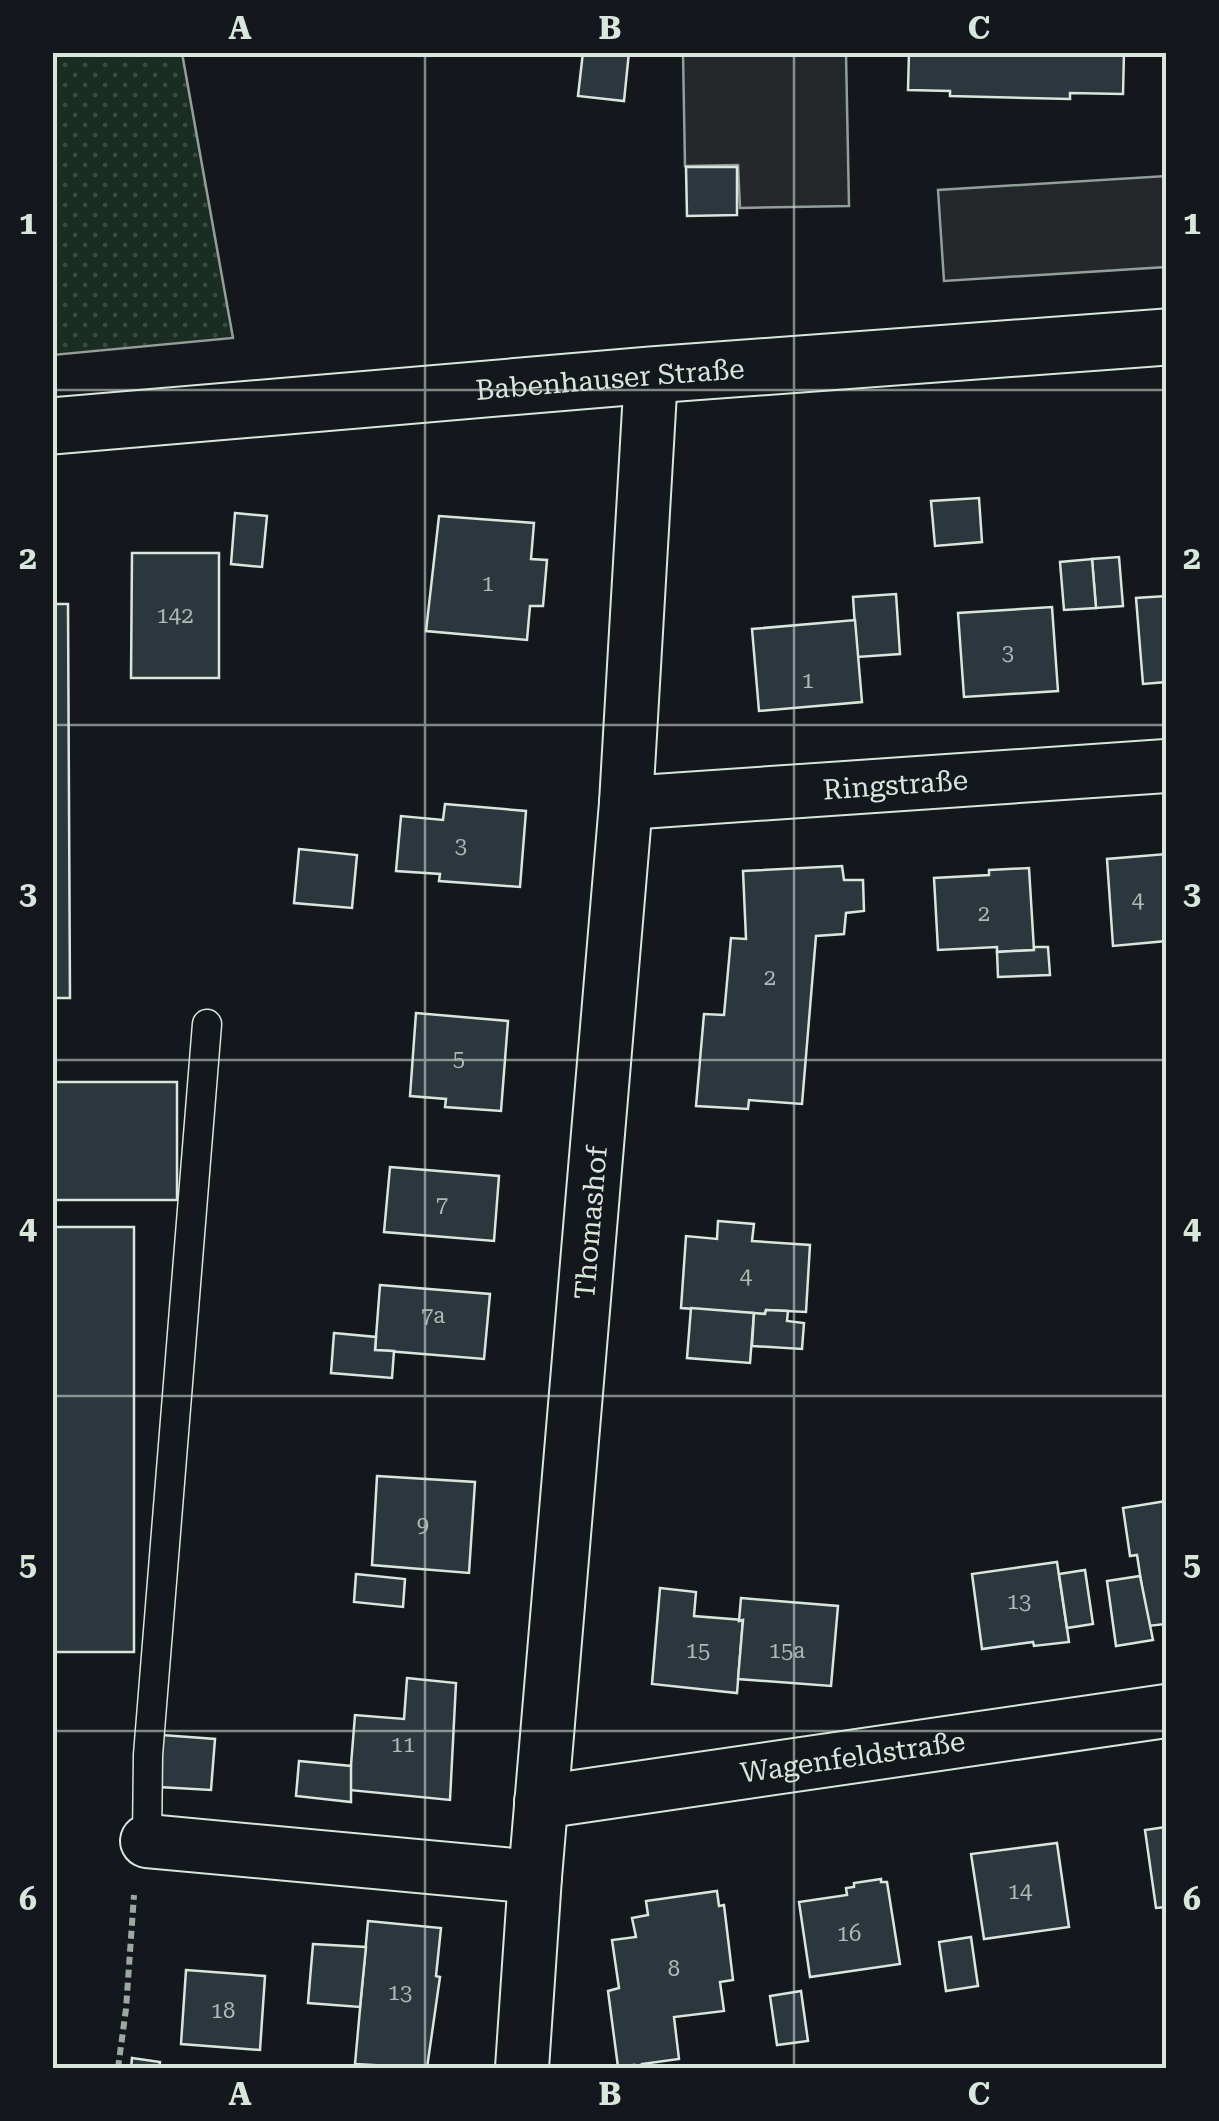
<svg xmlns="http://www.w3.org/2000/svg" width="1219" height="2121" font-family="'Roboto Serif',serif">
	<style>
		.grass { fill: url(#grass-dots); stroke: #939e99; stroke-width: 2.5 }
		.parking { fill: #24282b; stroke: #939e99; stroke-width: 2.5 }
		.building { fill: #2c363c; stroke: #d8e6dc; stroke-width: 2.5 }
		.lines { fill: none; stroke-linecap: round; stroke-linejoin: round }
		.lane-casing { stroke: #d8e6dc; stroke-width: 31 }
		.street-casing { stroke: #d8e6dc; stroke-width: 56 }
		.secondary-casing { stroke: #d8e6dc; stroke-width: 59 }
		.path { stroke: #9da8a2; stroke-width: 6; stroke-dasharray: 8 5; stroke-linecap: butt }
		.lane { stroke: #14181c; stroke-width: 28 }
		.street { stroke: #14181c; stroke-width: 52 }
		.secondary { stroke: #14181c; stroke-width: 55 }
		.grid { fill: none; stroke: #d8e6dc; stroke-width: 2.5; stroke-opacity: 0.55 }
		.labels { text-anchor: middle; dominant-baseline: central; stroke-width: 8; stroke-linejoin: round; paint-order: stroke }
		.number-label { font-size: 22px; fill: #adbab4 }
		.street-label { font-size: 28px; fill: #d8e6dc; stroke: #14181c }
		.neatline { fill: none; stroke: #d8e6dc; stroke-width: 4 }
		.grid-label { font-size: 32px; text-anchor: middle; font-weight: bold; fill: #d8e6dc }
	</style>
	<defs>
		<pattern id="grass-dots" width="8" height="8" patternUnits="userSpaceOnUse" patternTransform="scale(2.5)"><rect width="8" height="8" fill="#1a2d24"/><path d="M2 2h.1M6 6h.1" fill="none" stroke="#3b4b43" stroke-width="1.8" stroke-linecap="round"/></pattern>
	</defs>
	<rect width="100%" height="100%" fill="#14181c"/>
	<polygon class="grass" points="53,52 182,53 233,338 53,355"/>
	<g class="parking">
		<polygon points="683,53 846,53 849,206 740,208 738,165 685,166"/>
		<polygon points="1166,176 1166,267 944,281 938,190"/>
	</g>
	<g class="building">
		<polygon points="583,52 629,52 624,101 578,96"/>
		<polygon points="909,52 1124,52 1123,94 1070,93 1070,99 950,96 950,91 908,90"/>
		<polygon points="686,167 737,167 737,215 687,216"/>
		<polygon points="979,498 982,542 935,546 931,501"/>
		<polygon points="235,513 267,516 262,567 231,564"/>
		<polygon points="439,516 534,523 531,559 547,560 543,606 530,606 527,640 426,631"/>
		<polygon points="132,553 219,553 219,678 131,678"/>
		<polygon points="1119,557 1123,606 1096,608 1092,559"/>
		<polygon points="1092,559 1096,608 1064,610 1060,562"/>
		<polygon points="896,594 900,654 857,657 853,597"/>
		<polygon points="1166,596 1166,682 1143,684 1136,598"/>
		<polygon points="52,604 68,604 70,998 52,998"/>
		<polygon points="1052,607 1058,691 964,697 958,613"/>
		<polygon points="855,620 862,702 759,711 752,629"/>
		<polygon points="445,804 526,811 520,887 439,881 440,874 396,871 401,816 443,820"/>
		<polygon points="299,849 357,855 352,908 294,903"/>
		<polygon points="1166,854 1166,941 1113,946 1107,859"/>
		<polygon points="842,866 844,880 863,880 864,911 846,913 844,934 816,936 802,1104 749,1100 748,1109 696,1106 704,1014 724,1015 731,938 746,939 743,871"/>
		<polygon points="1029,868 1034,950 997,952 997,947 938,950 934,878 989,875 989,870"/>
		<polygon points="1034,947 1048,947 1050,975 998,977 997,952 1034,950"/>
		<polygon points="416,1013 508,1021 501,1111 445,1107 446,1099 410,1096"/>
		<rect x="52" y="1082" width="125" height="118"/>
		<polygon points="390,1167 499,1176 494,1241 384,1232"/>
		<polygon points="718,1221 754,1224 752,1241 810,1245 806,1312 766,1310 765,1314 681,1308 686,1236 717,1239"/>
		<rect x="52" y="1227" width="82" height="425"/>
		<polygon points="380,1285 490,1294 484,1359 375,1350"/>
		<polygon points="691,1308 754,1313 750,1363 687,1358"/>
		<polygon points="766,1310 788,1311 787,1321 804,1323 802,1349 752,1346 754,1313 765,1314"/>
		<polygon points="334,1333 376,1337 375,1350 394,1351 392,1378 331,1373"/>
		<polygon points="377,1476 475,1482 469,1573 372,1565"/>
		<polygon points="1166,1501 1166,1624 1148,1626 1137,1555 1130,1556 1123,1508"/>
		<polygon points="1057,1562 1069,1642 1034,1646 1033,1642 982,1649 972,1574"/>
		<polygon points="1085,1570 1093,1624 1067,1628 1059,1574"/>
		<polygon points="356,1574 405,1579 403,1607 354,1602"/>
		<polygon points="1140,1576 1153,1640 1116,1646 1107,1581"/>
		<polygon points="660,1588 696,1592 694,1616 743,1620 737,1693 652,1684"/>
		<polygon points="741,1598 838,1606 831,1686 738,1679 743,1620 739,1621"/>
		<polygon points="407,1678 456,1683 450,1800 349,1790 355,1715 404,1719"/>
		<polygon points="162,1735 215,1739 211,1790 159,1787"/>
		<polygon points="299,1761 351,1766 351,1802 296,1796"/>
		<polygon points="1166,1827 1166,1907 1156,1908 1145,1830"/>
		<polygon points="1057,1843 1069,1927 984,1939 971,1854"/>
		<polygon points="881,1879 881,1882 887,1882 900,1964 810,1977 799,1902 847,1895 846,1888 854,1887 854,1883"/>
		<polygon points="717,1891 719,1906 724,1905 733,1980 720,1982 724,2011 674,2017 679,2059 642,2064 643,2068 634,2068 634,2065 618,2067 608,1991 619,1988 612,1940 636,1937 632,1918 648,1915 646,1901"/>
		<polygon points="368,1921 441,1928 436,1976 440,1977 427,2068 355,2064"/>
		<polygon points="971,1937 978,1986 946,1991 939,1942"/>
		<polygon points="313,1944 366,1947 360,2007 308,2003"/>
		<polygon points="186,1970 265,1976 260,2050 181,2044"/>
		<polygon points="801,1991 808,2041 777,2045 770,1996"/>
		<polygon points="132,2058 160,2062 159,2068 131,2068"/>
	</g>
	<g class="lines">
		<defs>
			<polyline id="lane" points="147,1841 148,1755 207,1024"/>
			<g id="street">
				<path id="s1" d="M626 803 1166 766"/>
				<path id="s2" d="M541 1802 1166 1711"/>
				<polyline points="147,1841 535,1877"/>
				<path id="s3" d="M522 2068 535 1877 626 803 651 375"/>
			</g>
			<g id="secondary">
				<path id="s4" d="M52 426 651 375 1166 337"/>
			</g>
		</defs>
		<use href="#lane" class="lane-casing"/>
		<use href="#street" class="street-casing"/>
		<use href="#secondary" class="secondary-casing"/>
		<polyline class="path" points="118,2068 126,2009 134,1895"/>
		<use href="#lane" class="lane"/>
		<use href="#street" class="street"/>
		<use href="#secondary" class="secondary"/>
	</g>
	<path class="grid" d="M425 52V2068M794 52V2068M52 390H1166M52 725H1166M52 1060H1166M52 1396H1166M52 1731H1166"/>
	<g class="labels">
		<g class="number-label">
			<text x="488" y="583">1</text>
			<text x="175" y="615">142</text>
			<text x="1008" y="652">3</text>
			<text x="808" y="680">1</text>
			<text x="461" y="845">3</text>
			<text x="1138" y="900">4</text>
			<text x="984" y="913">2</text>
			<text x="770" y="977">2</text>
			<text x="459" y="1058">5</text>
			<text x="442" y="1204">7</text>
			<text x="746" y="1276">4</text>
			<text x="433" y="1315">7a</text>
			<text x="423" y="1524">9</text>
			<text x="1019" y="1601">13</text>
			<text x="698" y="1650">15</text>
			<text x="787" y="1650">15a</text>
			<text x="403" y="1744">11</text>
			<text x="1020" y="1891">14</text>
			<text x="849" y="1933">16</text>
			<text x="674" y="1968">8</text>
			<text x="400" y="1992">13</text>
			<text x="223" y="2010">18</text>
		</g>
		<g class="street-label">
			<text stroke="none"><textPath href="#s4" startOffset="560">Babenhauser Straße</textPath></text>
			<text stroke="none"><textPath href="#s1" startOffset="270">Ringstraße</textPath></text>
			<text stroke="none"><textPath href="#s3" startOffset="848">Thomashof</textPath></text>
			<text stroke="none"><textPath href="#s2" startOffset="315">Wagenfeldstraße</textPath></text>
		</g>
	</g>
	<rect width="1219" height="2121" fill="none" stroke="#14181c" stroke-width="110"/>
	<rect x="55" y="55" width="1109" height="2011" class="neatline"/>
	<g class="grid-label">
		<text x="240" y="39">A</text>
		<text x="610" y="39">B</text>
		<text x="979" y="39">C</text>
		<text x="28" y="234">1</text>
		<text x="1192" y="234">1</text>
		<text x="28" y="569">2</text>
		<text x="1192" y="569">2</text>
		<text x="28" y="904">3</text>
		<text x="1192" y="904">3</text>
		<text x="28" y="1239">4</text>
		<text x="1192" y="1239">4</text>
		<text x="28" y="1575">5</text>
		<text x="1192" y="1575">5</text>
		<text x="28" y="1910">6</text>
		<text x="1192" y="1910">6</text>
		<text x="240" y="2105">A</text>
		<text x="610" y="2105">B</text>
		<text x="979" y="2105">C</text>
	</g>
</svg>
